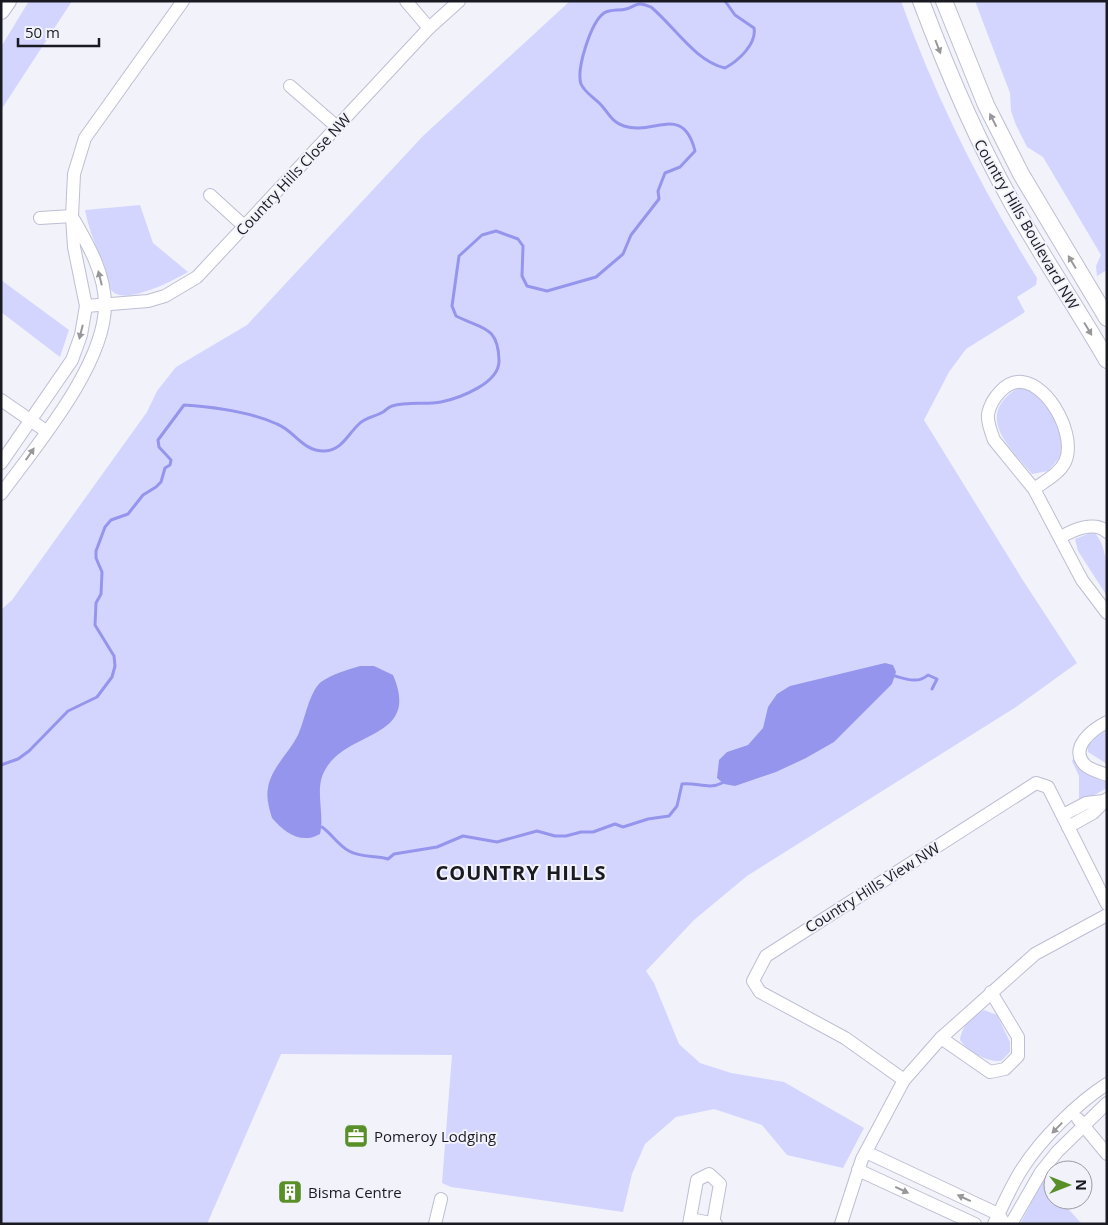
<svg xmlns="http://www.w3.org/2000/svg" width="1108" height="1225" font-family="'Open Sans',sans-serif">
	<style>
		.green { fill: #d3d5ff }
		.water { fill: #9695ed }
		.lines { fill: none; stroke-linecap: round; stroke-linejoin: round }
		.stream { stroke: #9695ed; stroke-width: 3 }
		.minor-casing { stroke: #bdbed3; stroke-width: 14 }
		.major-casing { stroke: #bdbed3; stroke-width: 18 }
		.minor { stroke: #fff; stroke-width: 12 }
		.major { stroke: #fff; stroke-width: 16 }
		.oneway { fill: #98989c }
		.labels { text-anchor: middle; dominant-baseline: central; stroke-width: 4; stroke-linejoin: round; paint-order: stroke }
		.street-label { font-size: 15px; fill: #1a1a22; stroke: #f2f2fb }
		.poi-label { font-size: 15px; fill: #1a1a22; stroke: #f2f2fb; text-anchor: start }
		.district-label { font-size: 20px; font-weight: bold; letter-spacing: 1px; fill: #1a1a22; stroke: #f2f2fb }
	</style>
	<rect width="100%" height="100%" fill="#f2f2fb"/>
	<g class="green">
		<polygon points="29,1 72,1 1,110 1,47"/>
		<path d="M570 1H901C936 99 982 190 1037 278L1036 285 1017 297 1025 312 966 349 949 372 924 420 1024 582 1077 663 1016 707 747 876 694 920 646 971 654 983 679 1044 700 1063 731 1073 784 1082 864 1128 843 1168 787 1155 762 1125 714 1109 676 1117 645 1144 632 1174 623 1212 451 1187 442 1183 452 1055 281 1054 207 1224H1V610L12 600 147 412 157 391 176 367 247 325 423 136Z"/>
		<polygon points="975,1 1107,1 1107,270 1097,276 1096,266 1101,255 1043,157 1027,147 1016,125 1011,111 1010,93"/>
		<path d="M140 205 153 243 188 272C174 280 125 306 112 291 106 285 107 273 104 265 96 247 89 230 85 210Z"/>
		<polygon points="1,280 69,330 60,357 1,312"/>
		<path d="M1019 387 1033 391 1059 422 1065 438 1060 457 1048 471 1032 474C1007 445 974 415 1019 387Z"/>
		<path d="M1093 532C1108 543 1107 575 1107 596L1078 551 1075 539Z"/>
		<polygon points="1107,727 1107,764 1088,752 1088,743"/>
		<polygon points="1074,758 1083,770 1107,780 1107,788 1089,798 1079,799 1079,776 1072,761"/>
		<path d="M984 1010 997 1015 1010 1042V1052L1001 1061C986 1062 969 1052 960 1040 961 1027 972 1016 984 1010Z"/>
		<polygon points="1043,1181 1053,1192 1053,1200 1060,1200 1082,1224 1020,1224"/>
	</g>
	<g class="water">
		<polygon points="885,663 893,665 896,672 892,684 834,742 806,758 776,772 735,786 724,784 717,778 719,760 727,752 748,745 763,728 768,707 777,694 790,686"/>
		<path d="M360 666H374L393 675C421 740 348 729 325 770 314 789 325 813 320 834 301 845 284 832 272 818 269 808 266 798 268 788 271 768 289 753 298 735 305 720 309 692 321 682 332 674 347 670 360 666Z"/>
	</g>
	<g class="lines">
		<g class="stream">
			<path d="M895 676C906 679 918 684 928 675L937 679 932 689"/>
			<path d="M1 765 18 759 29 751 68 711 97 697 112 677 115 666 114 656 95 625 96 603 101 594 102 572 96 558V551L105 527 111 520 128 514 143 495 156 487 161 482 165 468 170 465 171 460 159 447 158 440 184 405C215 407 248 411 277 424 295 431 303 452 325 451 342 450 348 434 359 424 366 417 375 417 383 412 386 410 388 407 392 406 408 401 426 405 441 402 460 398 500 383 499 360 498 325 481 329 456 316L452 306 459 256 482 235 496 231 518 239 523 246 522 276 527 286 547 291 596 277 623 254 631 235 659 199 658 191 665 173 680 167 695 151C683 103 653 136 624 126 612 122 609 114 602 106 596 99 585 93 581 84 576 69 591 22 604 13 610 9 619 11 626 9 631 8 635 4 640 4 643 4 648 6 651 7 674 26 695 61 725 68 738 61 757 44 754 28L735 15 725 1"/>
			<path d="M322 827C332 834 338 845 349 851 361 858 375 855 388 859L394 854 437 847 463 836 497 842 537 831 555 836H566L581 832H593L615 824 623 827 648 819 669 816 677 806 682 784C696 782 709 790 722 783"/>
		</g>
		<defs>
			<g id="minor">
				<polyline points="406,1 429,28"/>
				<polyline points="290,86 336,126"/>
				<polyline points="210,195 244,226"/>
				<polyline points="40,218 72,216"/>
				<polyline points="86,306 148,301 165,296 197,277 429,28 459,1"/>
				<polyline points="1,400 46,431"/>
				<polyline points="1,463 72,360 81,335 86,306 74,247 72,216 74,174 85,138 183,1"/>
				<path d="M1034 489C1045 481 1059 474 1065 462 1077 437 1050 385 1022 382 1006 380 991 399 988 414 987 422 991 432 994 440L1034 489 1082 580 1107 613"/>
				<path d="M1 494C36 446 105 365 105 305 105 274 89 246 74 220"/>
				<path d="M1061 537C1073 530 1095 520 1107 532"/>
				<path d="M1107 722C1093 729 1068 748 1085 765 1090 770 1100 772 1107 775"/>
				<polyline points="1063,815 1086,803 1104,801"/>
				<polyline points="1068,827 1093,813 1107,799"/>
				<polyline points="941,1038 990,1072 1005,1069 1018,1056 1018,1037 991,992"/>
				<polyline points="904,1080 845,1038 760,992 753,981 766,956 1036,783 1048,787 1107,904"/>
				<polyline points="1078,1119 1107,1154"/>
				<polyline points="866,1152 998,1214 1005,1224"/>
				<polyline points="858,1170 975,1224"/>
				<polyline points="690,1219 697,1180 709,1174 720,1184 713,1223"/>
				<polyline points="435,1224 441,1199"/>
				<polyline points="689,1224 690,1219 716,1224"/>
				<polyline points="841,1224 862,1159 904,1080 941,1038 1035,954 1107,915"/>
				<path d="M994 1224C1003 1205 1011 1186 1022 1169 1041 1139 1077 1103 1107 1084"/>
				<polyline points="1011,1224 1041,1172 1057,1152 1107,1103"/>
			</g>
			<g id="major">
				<path d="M921 1C947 70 975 137 1011 201 1041 255 1076 306 1107 360"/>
				<polyline points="944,1 986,105 1021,174 1107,318"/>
				<polyline points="1,11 8,1"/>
			</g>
		</defs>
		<use href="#minor" class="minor-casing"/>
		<use href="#major" class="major-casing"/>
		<use href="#minor" class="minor"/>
		<use href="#major" class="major"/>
	</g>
	<defs><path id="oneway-solid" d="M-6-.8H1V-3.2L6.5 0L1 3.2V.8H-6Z" transform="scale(1.25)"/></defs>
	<g class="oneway">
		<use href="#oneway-solid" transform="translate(938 47) rotate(69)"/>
		<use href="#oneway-solid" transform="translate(993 120) rotate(-117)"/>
		<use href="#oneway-solid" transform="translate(1072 262) rotate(-121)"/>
		<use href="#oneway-solid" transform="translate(100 278) rotate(-104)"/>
		<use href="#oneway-solid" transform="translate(1088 329) rotate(59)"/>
		<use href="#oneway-solid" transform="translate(81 332) rotate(104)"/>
		<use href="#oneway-solid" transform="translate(30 454) rotate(-55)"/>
		<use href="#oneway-solid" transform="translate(1057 1128) rotate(134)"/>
		<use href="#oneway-solid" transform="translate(902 1190) rotate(25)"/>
		<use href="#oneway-solid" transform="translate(964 1198) rotate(-155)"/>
	</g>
	<defs>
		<symbol id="office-square" viewBox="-11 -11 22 22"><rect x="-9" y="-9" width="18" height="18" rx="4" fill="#598f29" stroke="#f2f2fb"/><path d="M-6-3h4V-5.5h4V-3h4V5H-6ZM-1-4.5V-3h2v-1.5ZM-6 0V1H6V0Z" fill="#fff"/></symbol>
		<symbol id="building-square" viewBox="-11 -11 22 22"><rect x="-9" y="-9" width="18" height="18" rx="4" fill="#598f29" stroke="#f2f2fb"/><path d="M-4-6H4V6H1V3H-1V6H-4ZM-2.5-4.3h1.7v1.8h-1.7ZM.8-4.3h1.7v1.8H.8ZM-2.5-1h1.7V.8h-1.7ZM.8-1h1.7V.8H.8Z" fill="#fff"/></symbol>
	</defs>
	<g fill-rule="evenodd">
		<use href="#office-square" x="342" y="1122" width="28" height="28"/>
		<use href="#building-square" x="276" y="1178" width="28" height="28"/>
	</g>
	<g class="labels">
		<g class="street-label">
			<text transform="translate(293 174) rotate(-47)">Country Hills Close NW</text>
			<text transform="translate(1027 224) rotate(60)">Country Hills Boulevard NW</text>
			<text transform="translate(872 887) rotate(-32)">Country Hills View NW</text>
		</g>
		<g class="poi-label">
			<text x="374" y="1136">Pomeroy Lodging</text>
			<text x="308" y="1192">Bisma Centre</text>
		</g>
		<g class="district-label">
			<text x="521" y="872">COUNTRY HILLS</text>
		</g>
	</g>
	<rect width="1108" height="1225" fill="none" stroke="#1a1a22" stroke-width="5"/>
	<g transform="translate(1068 1185) rotate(90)"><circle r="24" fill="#f2f2fb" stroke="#9c9ca4"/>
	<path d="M0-4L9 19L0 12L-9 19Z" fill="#598f29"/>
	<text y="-8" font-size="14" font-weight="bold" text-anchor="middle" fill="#1a1a22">N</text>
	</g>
	<path d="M18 38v8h81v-8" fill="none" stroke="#1a1a22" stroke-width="2.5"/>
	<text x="25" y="38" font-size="15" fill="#1a1a22" stroke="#f2f2fb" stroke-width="4" paint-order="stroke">50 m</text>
</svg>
